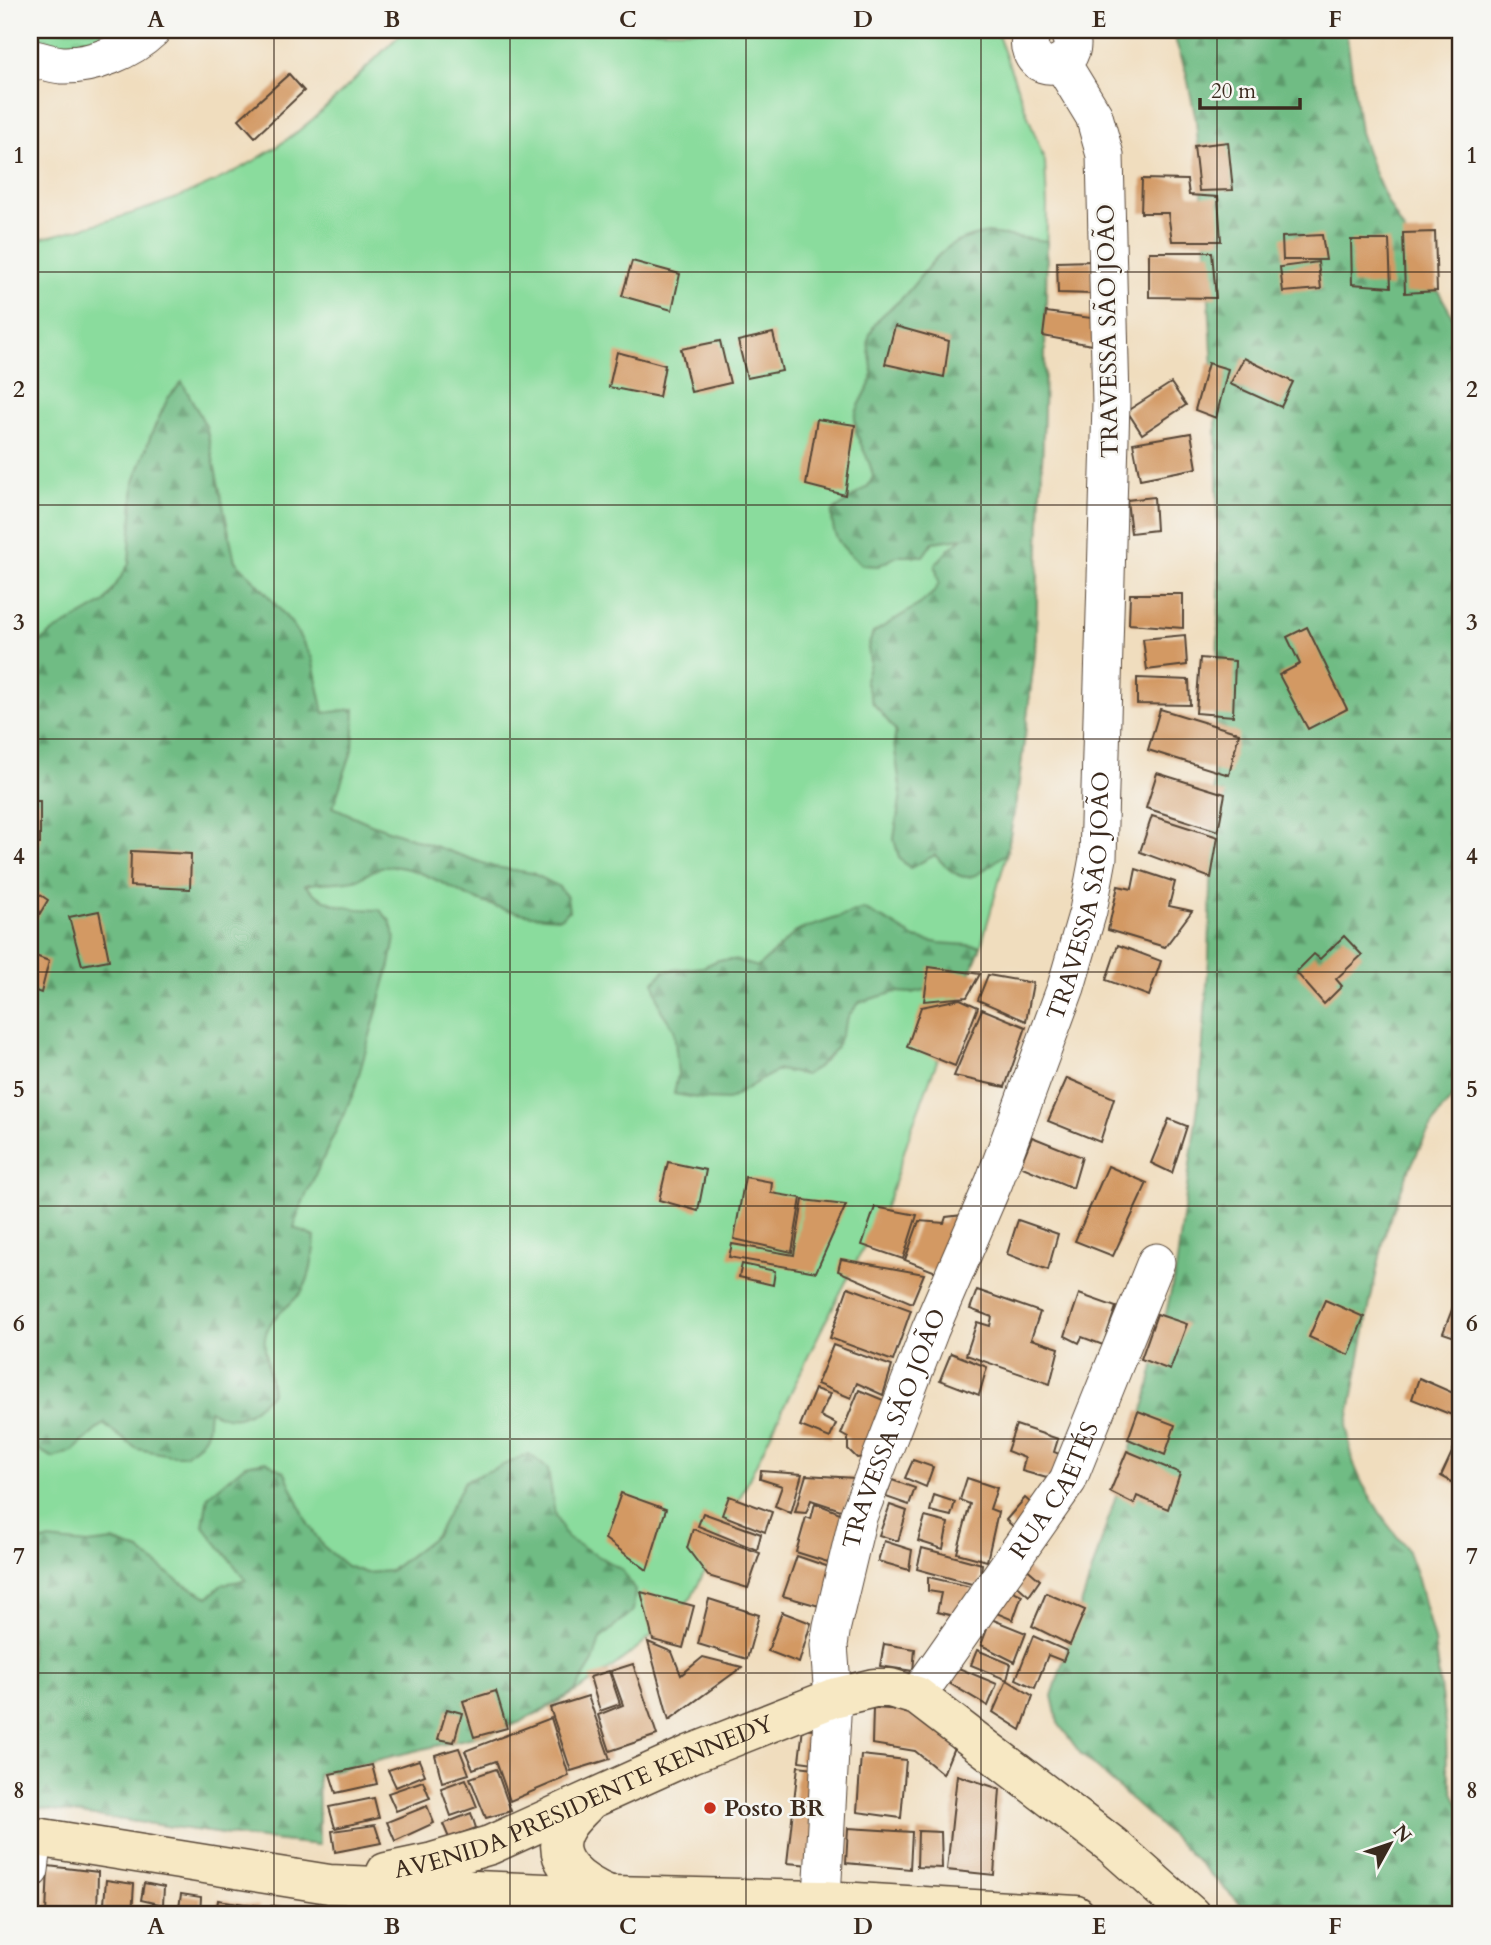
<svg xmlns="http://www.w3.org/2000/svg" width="1491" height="1945" font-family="Cardo,serif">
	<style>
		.grass { fill: #8adc9d; stroke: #62835e; stroke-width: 2 }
		.forest { fill: url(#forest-firs); stroke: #557351; stroke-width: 2 }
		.park { fill: url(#park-crowns); stroke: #62835e; stroke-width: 2 }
		.building { fill: #d39963 }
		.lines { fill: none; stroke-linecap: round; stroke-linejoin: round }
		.minor-casing { stroke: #564536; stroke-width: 39 }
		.secondary-casing { stroke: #564536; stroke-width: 41 }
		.minor { stroke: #fff; stroke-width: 37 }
		.secondary { stroke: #f7e8c3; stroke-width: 38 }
		.grid { fill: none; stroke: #3b2a1e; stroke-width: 2; stroke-opacity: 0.55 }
		.poi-dot { fill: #c8321e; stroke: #f6f6f2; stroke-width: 2.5 }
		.labels { text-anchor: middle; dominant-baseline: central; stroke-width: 5; stroke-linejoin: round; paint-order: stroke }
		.street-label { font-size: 24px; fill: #3b2a1e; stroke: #f6f6f2 }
		.poi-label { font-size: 24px; font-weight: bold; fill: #3b2a1e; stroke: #f6f6f2; text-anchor: start }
		.neatline { fill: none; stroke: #3b2a1e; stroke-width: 2.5 }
		.grid-label { font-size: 23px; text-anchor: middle; font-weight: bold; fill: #3b2a1e }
	</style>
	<defs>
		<pattern id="forest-firs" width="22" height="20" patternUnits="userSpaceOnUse" patternTransform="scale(1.75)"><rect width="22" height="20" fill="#6fbc84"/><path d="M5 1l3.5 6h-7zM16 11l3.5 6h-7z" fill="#5c996b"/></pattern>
		<pattern id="park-crowns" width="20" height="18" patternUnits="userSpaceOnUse" patternTransform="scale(1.75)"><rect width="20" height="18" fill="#8adc9d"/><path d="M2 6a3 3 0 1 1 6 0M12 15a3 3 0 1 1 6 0" fill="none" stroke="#78bd87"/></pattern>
	</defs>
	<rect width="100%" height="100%" fill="#f6f6f2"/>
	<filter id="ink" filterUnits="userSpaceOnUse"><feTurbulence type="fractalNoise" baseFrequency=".0143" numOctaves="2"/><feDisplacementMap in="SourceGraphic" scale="14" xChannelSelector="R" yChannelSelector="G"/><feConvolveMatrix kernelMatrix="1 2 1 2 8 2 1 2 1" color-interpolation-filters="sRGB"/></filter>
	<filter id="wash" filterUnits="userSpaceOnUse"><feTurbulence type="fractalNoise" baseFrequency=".00686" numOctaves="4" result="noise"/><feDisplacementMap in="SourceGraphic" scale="28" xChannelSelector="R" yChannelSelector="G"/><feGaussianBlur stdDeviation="1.57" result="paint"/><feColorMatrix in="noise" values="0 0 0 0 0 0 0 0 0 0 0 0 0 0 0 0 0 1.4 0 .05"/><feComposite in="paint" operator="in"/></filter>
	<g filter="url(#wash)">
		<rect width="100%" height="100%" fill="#f0ddbe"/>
		<path class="grass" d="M405 30H996L1045 162 1047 206 1044 408 1035 653 1019 782 1007 853 981 946 913 1124 889 1198 819 1334 692 1597C646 1646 582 1694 520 1722 491 1735 458 1740 427 1747 390 1756 354 1765 318 1774L319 1845 244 1837 30 1807V241C128 218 235 187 313 119 345 91 374 59 405 30Z"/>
		<g class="forest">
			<polygon points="1172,30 1346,30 1360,132 1374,172 1388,203 1461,331 1461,1088 1442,1110 1424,1139 1408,1172 1386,1229 1371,1298 1347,1427 1352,1460 1362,1483 1385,1521 1407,1549 1417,1576 1434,1641 1446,1731 1447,1767 1453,1792 1461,1809 1461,1915 1251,1915 1180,1844 1081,1754 1058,1723 1052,1696 1146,1401 1176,1269 1199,1098 1209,958 1219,600 1216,418 1204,217 1196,120 1186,72"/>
			<path d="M988 233 1047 241 1044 408 1035 653 1019 782 1007 853C974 876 967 892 935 855L910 868 899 858 894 839 901 793 894 743 896 731 872 702 865 680 870 663 868 647 873 633 920 604 933 593 939 583 935 565 950 548 963 538 933 542 923 556H897L878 566 862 565C843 549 831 539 832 512L868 486 873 477C871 459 858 444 855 427 852 408 869 394 872 376 874 363 865 347 870 334 878 313 892 310 905 295 935 262 938 241 988 233Z"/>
			<path d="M182 382 206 426 235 561 260 586 293 625 312 658 324 713 355 709 353 748 333 807 371 824 494 867 532 873 558 886 567 897 569 911 560 918C529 917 499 909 470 897 446 886 412 863 384 867 373 868 364 878 354 880 338 883 321 882 305 885 324 906 352 910 380 910L390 921 395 938 390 965 354 1092 300 1208 294 1228 315 1237C313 1256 312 1275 302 1291 291 1307 268 1316 265 1338 263 1357 271 1375 272 1393 250 1413 238 1427 209 1410L207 1432 200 1443 185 1455H171L137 1449 103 1424 73 1451 54 1458 40 1451 30 1441V649L53 632 105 602 129 564 134 482 151 435 168 398Z"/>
			<polygon points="863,909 889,922 915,938 939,943 981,946 967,981 911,993 896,992 860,1002 849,1015 836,1048 818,1067 805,1075 779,1070 762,1079 728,1100 703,1099 674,1094 678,1074 674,1029 661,1010 654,982 664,971 703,967 718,960 735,960 758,967 797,931"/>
			<polygon points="529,1454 548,1469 555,1515 567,1538 622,1570 635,1590 633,1611 600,1639 593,1662 575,1691 520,1722 486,1734 318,1774 319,1845 244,1837 30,1807 30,1544 47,1540 88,1544 113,1541 140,1551 181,1583 208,1597 223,1584 246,1580 203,1526 208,1496 245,1465 266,1461 285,1473 308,1524 323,1546 347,1566 366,1573 390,1571 436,1535 465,1481"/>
		</g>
		<polygon class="park" points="30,30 123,30 90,47 30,48"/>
		<g id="blocks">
			<g class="building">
				<polygon points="289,74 304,91 255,137 239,119"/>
				<polygon points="1228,142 1233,190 1199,191 1194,146"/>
				<polygon points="1142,179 1187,180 1189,195 1218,197 1221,241 1172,241 1168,213 1141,213"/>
				<polygon points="1435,232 1437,291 1405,293 1403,233"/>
				<polygon points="1322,235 1326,260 1283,260 1282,237"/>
				<polygon points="1351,240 1389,240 1391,287 1352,284"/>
				<polygon points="1149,252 1212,252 1216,298 1149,297"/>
				<polygon points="632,261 680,274 672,310 622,296"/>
				<polygon points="1092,261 1093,294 1058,293 1057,262"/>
				<polygon points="1318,262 1321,289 1283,292 1280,267"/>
				<polygon points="1046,312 1099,319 1097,346 1043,336"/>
				<polygon points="895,326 949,341 944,377 885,364"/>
				<polygon points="773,333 782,371 747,378 738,341"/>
				<polygon points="720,341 730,383 691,392 681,349"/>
				<polygon points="617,352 665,365 659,397 609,387"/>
				<polygon points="1244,358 1293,382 1281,407 1230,384"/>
				<polygon points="1208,363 1228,369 1216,418 1195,410"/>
				<polygon points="1171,383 1186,405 1142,434 1127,411"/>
				<polygon points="817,419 855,425 845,495 806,485"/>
				<polygon points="1191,433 1197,468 1140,479 1133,443"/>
				<polygon points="1154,497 1156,530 1131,533 1127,500"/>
				<polygon points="1130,594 1183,594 1183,628 1129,624"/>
				<polygon points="1307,627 1347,709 1308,729 1279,675 1300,664 1287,637"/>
				<polygon points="1185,635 1187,665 1147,670 1143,639"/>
				<polygon points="1200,658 1235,661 1233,716 1196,713"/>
				<polygon points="1137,678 1189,680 1190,705 1137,704"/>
				<polygon points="1160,709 1239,733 1229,775 1148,750"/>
				<polygon points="1157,773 1225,794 1218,831 1146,808"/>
				<rect x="30" y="801" width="10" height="43"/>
				<polygon points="1152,816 1218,837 1211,878 1140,852"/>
				<polygon points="131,851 191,854 190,889 130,886"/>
				<polygon points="1136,869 1175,882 1169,906 1192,911 1165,947 1108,930 1118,886 1132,889"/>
				<polygon points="30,888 48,900 30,930"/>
				<polygon points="99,911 109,960 82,965 69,917"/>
				<polygon points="1344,936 1362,955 1336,979 1342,986 1324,1004 1296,972 1314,954 1320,959"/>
				<polygon points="1118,945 1161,961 1149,996 1106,980"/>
				<polygon points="30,954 49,961 41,993 30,989"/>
				<polygon points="929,967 980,974 967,997 924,1001"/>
				<polygon points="988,975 1033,983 1026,1021 978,1000"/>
				<polygon points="960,999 978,1007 955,1066 907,1047 921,1007"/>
				<polygon points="982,1009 1026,1027 1005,1087 954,1076"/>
				<polygon points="1067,1078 1114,1098 1100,1142 1048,1121"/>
				<polygon points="1169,1119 1187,1126 1172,1173 1151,1163"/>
				<polygon points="1032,1137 1082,1157 1073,1188 1020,1166"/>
				<polygon points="668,1162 706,1170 698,1211 659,1200"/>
				<polygon points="1108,1166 1147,1183 1113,1256 1075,1241"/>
				<polygon points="745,1177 772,1182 771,1193 801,1198 792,1252 734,1239"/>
				<polygon points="803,1200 846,1205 816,1272 729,1257 732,1244 794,1255"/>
				<polygon points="875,1207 917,1215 903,1259 862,1245"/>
				<polygon points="963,1215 941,1274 905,1260 919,1221 944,1223 946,1217"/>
				<polygon points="1018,1220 1058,1234 1048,1270 1007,1254"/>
				<polygon points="841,1259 924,1274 912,1303 838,1271"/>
				<polygon points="742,1264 775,1271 773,1285 739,1277"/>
				<polygon points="848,1287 911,1310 893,1361 830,1338"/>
				<polygon points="977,1290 1040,1312 1031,1339 1059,1348 1050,1384 966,1355 977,1322 990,1326 992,1317 970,1309"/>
				<polygon points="1079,1294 1116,1307 1103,1345 1082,1337 1079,1343 1065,1336"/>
				<polygon points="1457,1297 1461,1299 1461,1339 1443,1333"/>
				<polygon points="1325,1300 1364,1317 1349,1355 1309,1337"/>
				<polygon points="1157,1314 1187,1324 1170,1370 1141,1359"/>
				<polygon points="833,1345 892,1366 883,1395 857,1383 851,1398 817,1384"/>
				<polygon points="951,1353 987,1367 979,1395 940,1380"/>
				<polygon points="1419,1378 1460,1396 1452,1415 1412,1399"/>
				<polygon points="815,1389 830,1394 820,1416 836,1424 830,1438 800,1426"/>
				<polygon points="859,1390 888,1402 863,1457 857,1458 848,1449 848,1438 841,1434"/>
				<polygon points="1138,1411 1175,1425 1165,1455 1128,1439"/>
				<polygon points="1016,1425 1058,1439 1054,1452 1069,1458 1061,1482 1022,1471 1025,1458 1007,1451"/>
				<polygon points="1454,1448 1461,1452 1461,1487 1441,1476"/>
				<polygon points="1127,1451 1180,1473 1168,1509 1137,1496 1134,1504 1110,1492"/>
				<polygon points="913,1460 933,1467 926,1487 905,1478"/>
				<polygon points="761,1471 802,1474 791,1513 775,1506 782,1486 760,1479"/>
				<polygon points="806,1475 855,1478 844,1511 811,1500 806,1513 795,1512"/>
				<polygon points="967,1478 997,1488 990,1509 998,1512 987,1561 957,1553 970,1504 960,1500"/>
				<polygon points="892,1480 915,1488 909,1505 886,1497"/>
				<polygon points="621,1493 666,1509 647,1570 605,1539"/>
				<polygon points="934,1495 955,1502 951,1516 930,1511"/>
				<polygon points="729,1496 772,1512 765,1532 722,1515"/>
				<polygon points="1025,1498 1038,1509 1019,1532 1006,1520"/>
				<polygon points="815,1503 845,1515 831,1563 796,1552 806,1517 811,1519"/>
				<polygon points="890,1505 907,1511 898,1541 879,1535"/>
				<polygon points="703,1513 761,1534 757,1550 698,1526"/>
				<polygon points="925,1517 948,1523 943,1549 918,1541"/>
				<polygon points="693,1529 760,1553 748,1588 708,1576 687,1548"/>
				<polygon points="884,1541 912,1550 909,1570 878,1561"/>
				<polygon points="922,1548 982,1564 979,1586 917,1569"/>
				<polygon points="797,1556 835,1569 823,1607 783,1596"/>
				<polygon points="1025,1567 1040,1580 1029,1596 1013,1582"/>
				<polygon points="928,1577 971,1587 966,1619 937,1612 941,1593 928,1591"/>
				<polygon points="1004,1587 1022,1595 1013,1620 994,1612"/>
				<polygon points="641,1592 694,1606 683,1648 653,1640"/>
				<polygon points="1046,1593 1085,1610 1070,1645 1032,1626"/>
				<polygon points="709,1599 759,1615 747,1659 698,1644"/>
				<polygon points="782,1612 811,1623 799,1663 768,1651"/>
				<polygon points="991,1619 1026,1633 1015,1662 981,1645"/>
				<polygon points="1033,1636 1067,1651 1063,1661 1048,1655 1035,1688 1016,1679"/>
				<polygon points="648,1642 672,1652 681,1675 703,1657 742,1667 669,1720"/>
				<polygon points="884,1644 915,1649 913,1671 880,1666"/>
				<polygon points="977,1650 1011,1664 1007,1680 971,1665"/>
				<polygon points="633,1664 657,1735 610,1751 598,1715 623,1705 611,1671"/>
				<polygon points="956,1667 997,1684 988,1706 949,1683"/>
				<polygon points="609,1671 620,1704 600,1711 590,1677"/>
				<polygon points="1007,1680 1033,1696 1021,1730 993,1712"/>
				<polygon points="496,1691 507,1728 474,1737 463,1701"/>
				<polygon points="588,1696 610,1759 571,1771 550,1708"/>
				<polygon points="873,1708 921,1711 955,1745 943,1774 915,1751 872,1744"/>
				<polygon points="447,1709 462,1713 454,1742 438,1739"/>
				<polygon points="551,1718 569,1776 510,1801 496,1761 473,1769 465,1751"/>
				<polygon points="803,1728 822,1730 822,1764 799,1761"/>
				<polygon points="459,1748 469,1774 442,1782 435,1755"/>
				<polygon points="861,1755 906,1760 901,1818 857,1812"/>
				<polygon points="419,1760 425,1775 396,1787 388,1770"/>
				<polygon points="372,1765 377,1784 336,1793 330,1774"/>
				<polygon points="798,1766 823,1769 811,1865 787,1863"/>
				<polygon points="496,1769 511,1811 486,1818 470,1778"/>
				<polygon points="957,1775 1000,1789 994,1875 947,1870"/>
				<polygon points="466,1779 477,1807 451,1816 441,1788"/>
				<polygon points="423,1781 430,1798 396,1811 388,1793"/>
				<polygon points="374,1798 379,1818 335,1828 329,1807"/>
				<polygon points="427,1806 434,1823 395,1841 387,1822"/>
				<polygon points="471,1813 476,1828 449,1838 443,1824"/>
				<polygon points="375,1825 381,1843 335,1852 332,1831"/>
				<polygon points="848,1828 912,1832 910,1869 846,1863"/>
				<polygon points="918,1831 941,1832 942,1868 917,1867"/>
				<polygon points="48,1866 98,1872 97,1915 46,1915"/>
				<polygon points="106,1880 134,1884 132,1915 103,1915"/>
				<polygon points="144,1883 164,1887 163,1905 141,1900"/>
				<polygon points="181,1894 201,1897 200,1915 178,1915"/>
				<polygon points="218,1900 259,1906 258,1915 216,1915"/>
				<polygon points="271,1906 303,1909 303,1915 270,1915"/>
				<polygon points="309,1911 332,1913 332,1915 309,1915"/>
			</g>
		</g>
	</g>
	<g filter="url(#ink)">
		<use href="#blocks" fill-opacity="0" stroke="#564536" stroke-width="2"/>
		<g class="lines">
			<defs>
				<g id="minor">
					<path d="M1034 30C1029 37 1028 43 1031 51 1041 80 1087 60 1067 30"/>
					<path d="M30 58C40 60 51 64 62 65 93 66 130 51 152 30"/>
					<path id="s1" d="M917 1696 1068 1480 1156 1262"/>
					<polyline points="30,1870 34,1837"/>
					<path id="s2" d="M821 1915 833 1698 829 1645 832 1626 858 1517 930 1330 994 1182 1066 987 1088 911 1098 858 1111 403 1105 155 1094 116 1061 62"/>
				</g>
				<g id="secondary">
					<path d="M587 1803C580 1811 570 1819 565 1829 547 1861 583 1884 609 1895"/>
					<polyline points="30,1836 329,1884 569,1894 822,1900 1076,1915"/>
					<path id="s3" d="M386 1872 433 1862 490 1845 691 1754 833 1698 874 1688H890L917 1696 1112 1845 1191 1915"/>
				</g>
			</defs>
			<use href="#minor" class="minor-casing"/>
			<use href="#secondary" class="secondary-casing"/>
			<use href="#minor" class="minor"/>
			<use href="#secondary" class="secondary"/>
		</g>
	</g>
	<path class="grid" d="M274 30V1915M510 30V1915M746 30V1915M981 30V1915M1217 30V1915M30 272H1461M30 505H1461M30 739H1461M30 972H1461M30 1206H1461M30 1439H1461M30 1673H1461"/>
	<circle class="poi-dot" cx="710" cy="1808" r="7"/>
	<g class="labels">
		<g class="street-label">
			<text transform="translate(1108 331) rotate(-91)">TRAVESSA SÃO JOÃO</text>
			<text stroke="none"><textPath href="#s2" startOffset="1064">TRAVESSA SÃO JOÃO</textPath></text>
			<text stroke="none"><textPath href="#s2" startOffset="497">TRAVESSA SÃO JOÃO</textPath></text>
			<text stroke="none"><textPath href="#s1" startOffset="248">RUA CAETÉS</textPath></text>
			<text stroke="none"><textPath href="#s3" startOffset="212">AVENIDA PRESIDENTE KENNEDY</textPath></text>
		</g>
		<g class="poi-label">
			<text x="724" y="1808">Posto BR</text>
		</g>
	</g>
	<rect width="1491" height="1945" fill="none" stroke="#f6f6f2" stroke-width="77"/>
	<g transform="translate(1390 1844) rotate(50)" stroke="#f6f6f2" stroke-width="5" paint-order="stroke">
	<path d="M0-5L12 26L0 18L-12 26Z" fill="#3b2a1e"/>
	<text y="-10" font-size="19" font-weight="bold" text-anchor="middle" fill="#3b2a1e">N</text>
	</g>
	<path d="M1200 98v10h100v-10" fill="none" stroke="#3b2a1e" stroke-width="3.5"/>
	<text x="1211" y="98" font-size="21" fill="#3b2a1e" stroke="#f6f6f2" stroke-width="5" paint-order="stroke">20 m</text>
	<rect x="38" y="38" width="1414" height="1868" class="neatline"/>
	<g class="grid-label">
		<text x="156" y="27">A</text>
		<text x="392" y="27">B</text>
		<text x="628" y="27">C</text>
		<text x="863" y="27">D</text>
		<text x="1099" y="27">E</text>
		<text x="1335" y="27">F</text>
		<text x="19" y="163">1</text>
		<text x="1472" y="163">1</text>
		<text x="19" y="397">2</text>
		<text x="1472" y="397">2</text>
		<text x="19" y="630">3</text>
		<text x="1472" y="630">3</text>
		<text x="19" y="864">4</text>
		<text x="1472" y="864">4</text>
		<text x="19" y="1097">5</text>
		<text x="1472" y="1097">5</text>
		<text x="19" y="1331">6</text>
		<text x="1472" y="1331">6</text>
		<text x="19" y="1564">7</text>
		<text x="1472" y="1564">7</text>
		<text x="19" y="1798">8</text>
		<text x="1472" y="1798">8</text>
		<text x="156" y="1934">A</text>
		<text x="392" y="1934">B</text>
		<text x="628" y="1934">C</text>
		<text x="863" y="1934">D</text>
		<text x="1099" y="1934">E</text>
		<text x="1335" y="1934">F</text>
	</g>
</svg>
